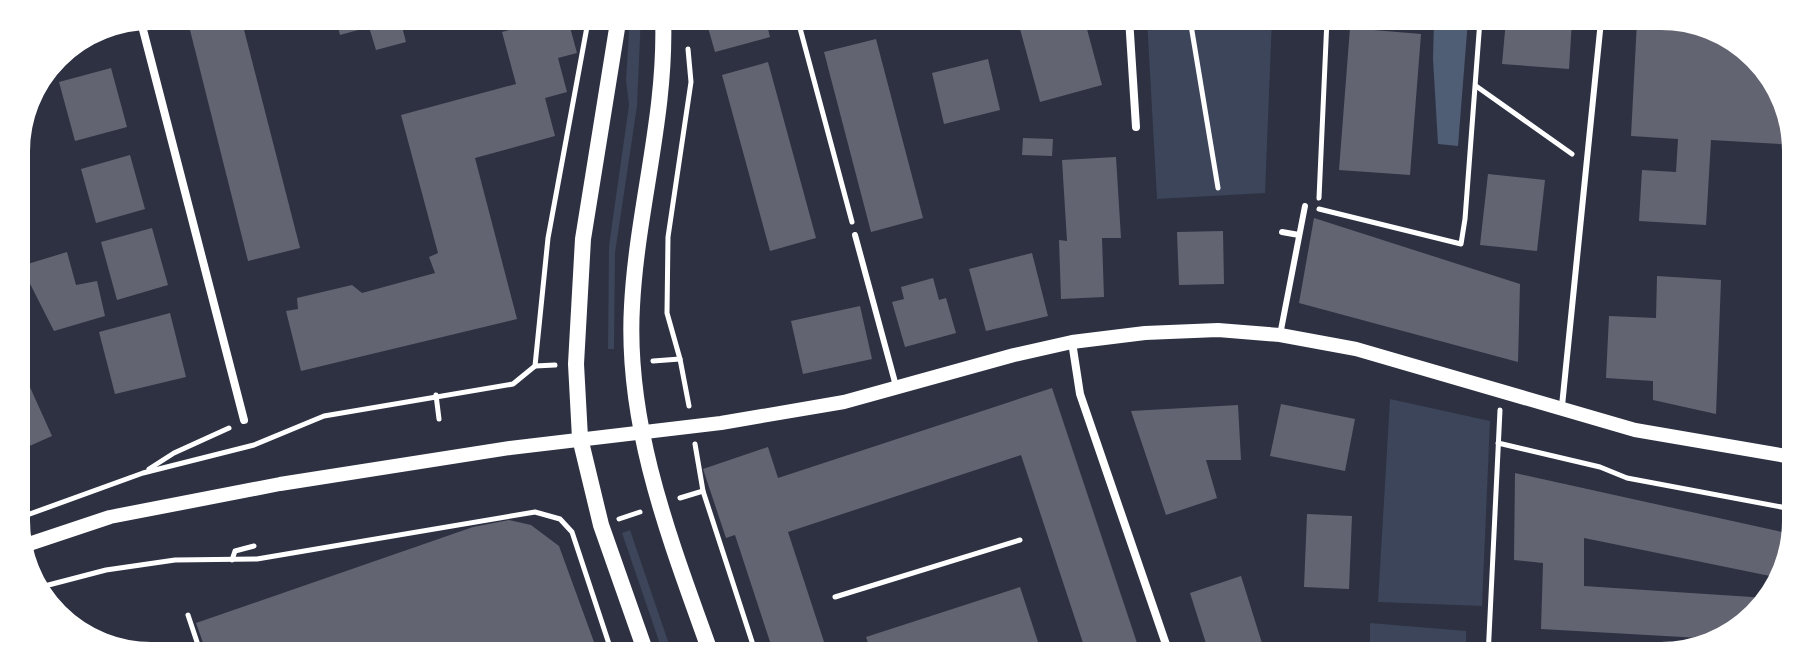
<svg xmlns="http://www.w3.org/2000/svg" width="1812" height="672" font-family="'Fira Sans Condensed',sans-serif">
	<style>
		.green { fill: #3c4559 }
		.water { fill: #4f5d75 }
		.building { fill: #626471 }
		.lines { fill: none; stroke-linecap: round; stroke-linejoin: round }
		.path { stroke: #fff; stroke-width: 5 }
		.service { stroke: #fff; stroke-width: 6 }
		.minor { stroke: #fff; stroke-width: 8 }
		.tertiary { stroke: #fff; stroke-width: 14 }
		.secondary { stroke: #fff; stroke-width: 16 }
		.rim { fill: none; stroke: #fff; stroke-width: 4 }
	</style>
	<rect width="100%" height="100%" fill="#2d3142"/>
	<g class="green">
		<polygon points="630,16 641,16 637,106 615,253 614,349 608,349 609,246 629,105 626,80"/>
		<polygon points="1147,19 1272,19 1265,193 1157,199"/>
		<polygon points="1390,399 1490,421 1482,606 1378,602"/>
		<polygon points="630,530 672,653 663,653 622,533"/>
		<polygon points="1370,623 1466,631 1466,657 1370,656"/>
	</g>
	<polygon class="water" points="1434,20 1468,20 1458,146 1438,144 1433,59"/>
	<g class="building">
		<polygon points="186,14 240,14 300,248 248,261"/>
		<polygon points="335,15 399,15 406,42 376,50 369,27 340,35"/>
		<polygon points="512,16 567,16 577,53 558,58 567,92 545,98 555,136 475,158 517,319 301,371 286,311 298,309 297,298 352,285 362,293 435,273 429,257 438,253 401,115 516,84 502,32 516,28"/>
		<polygon points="705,17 765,17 770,37 715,52"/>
		<polygon points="1017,18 1084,18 1102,85 1040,102"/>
		<polygon points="1506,20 1572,21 1569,69 1502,64"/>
		<polygon points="1637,21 1704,21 1764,61 1797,133 1797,145 1711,140 1706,225 1639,221 1642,170 1676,172 1678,139 1631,136"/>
		<polygon points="1350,28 1421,34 1410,175 1339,170"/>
		<polygon points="876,39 923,218 871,232 824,52"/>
		<polygon points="988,59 1000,110 944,124 932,73"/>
		<polygon points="768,62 816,238 770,251 722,75"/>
		<polygon points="111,68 127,127 75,141 59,82"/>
		<polygon points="1023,138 1053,139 1052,156 1022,155"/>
		<polygon points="130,155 145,209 96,223 81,169"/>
		<polygon points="1116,157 1121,238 1102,238 1104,297 1061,299 1059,240 1067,241 1062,160"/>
		<polygon points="1488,174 1545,180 1537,251 1480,245"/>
		<polygon points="1314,218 1520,284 1518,362 1299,303"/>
		<polygon points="152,228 168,285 117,300 101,242"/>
		<polygon points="1223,231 1224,284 1179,285 1177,232"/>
		<polygon points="67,252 76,285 97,281 105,316 54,331 21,266"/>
		<polygon points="1032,253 1048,316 986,331 969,269"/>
		<polygon points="1657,276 1721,280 1716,414 1653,400 1653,381 1606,378 1609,316 1656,318"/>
		<polygon points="933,278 939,300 946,298 956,333 905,347 892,302 904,299 901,287"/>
		<polygon points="860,306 872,359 803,374 791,321"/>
		<polygon points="170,313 186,377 115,394 99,332"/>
		<polygon points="15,354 52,436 16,452 16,404"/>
		<polygon points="1052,388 1141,655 1087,655 1021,455 788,532 828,654 774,654 735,535 726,538 703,469 768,447 778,478"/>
		<polygon points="1281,404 1355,419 1345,471 1270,456"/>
		<polygon points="1238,405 1241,460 1206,460 1217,498 1166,515 1131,411"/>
		<polygon points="1515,473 1791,534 1791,564 1771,592 1770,576 1584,538 1584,586 1767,598 1745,629 1718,639 1541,629 1543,563 1514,560"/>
		<polygon points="1307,514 1352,516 1349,589 1304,587"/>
		<polygon points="509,520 531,525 559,546 598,653 206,651 196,623 473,527"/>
		<polygon points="1241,576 1266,656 1210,656 1190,593"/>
		<polygon points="1020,587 1041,651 1028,655 872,654 866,637"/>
	</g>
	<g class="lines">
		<g class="path">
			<polyline points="797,17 852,222"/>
			<polyline points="1190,19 1218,188"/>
			<polyline points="688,49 691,82 668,237 667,313 680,359 689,406"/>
			<polyline points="1476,86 1572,154"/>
			<polyline points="1319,198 1327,19"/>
			<polyline points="1319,209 1461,244 1465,219 1480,20"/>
			<polyline points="653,361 680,359"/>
			<polyline points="535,366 555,365"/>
			<polyline points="436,395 439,419"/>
			<polyline points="1498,443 1600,467 1627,478 1792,509"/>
			<polyline points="695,444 703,491 756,654"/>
			<polyline points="149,469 174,453 229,428"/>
			<polyline points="680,498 703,491"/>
			<polyline points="16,519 143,473 254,445 324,416 513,384 535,366 548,238 589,16"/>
			<polyline points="619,519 640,512"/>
			<polyline points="232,560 235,551 254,546"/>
			<polyline points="37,588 106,570 175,560 257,559 535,512 560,519 572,532 612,653"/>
			<polyline points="835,597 1020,540"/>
			<polyline points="188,615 200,651"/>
			<polyline points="1488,657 1500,410"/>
		</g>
		<g class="service">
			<polyline points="1282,232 1299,235"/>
			<polyline points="855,235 896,386"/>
			<polyline points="1280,335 1305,206"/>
			<polyline points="1562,406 1601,21"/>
		</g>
		<g class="minor">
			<polyline points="140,18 244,420"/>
			<polyline points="1129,18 1136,127"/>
			<polyline points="1072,342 1080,394 1170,656"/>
		</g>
		<polyline class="tertiary" points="17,548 110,517 280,484 510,448 721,423 844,402 1014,355 1072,342 1145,333 1218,330 1280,335 1356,349 1635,430 1792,457"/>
		<g class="secondary">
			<polyline points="619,16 583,239 576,364 580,438 601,525 646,653"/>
			<path d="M663 16C667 114 637 209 632 306 625 427 671 542 711 654"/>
		</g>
	</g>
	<path d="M0 0H1812V672H0ZM151 28H1661A123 123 0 0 1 1784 151V521A123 123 0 0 1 1661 644H151A123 123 0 0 1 28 521V151A123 123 0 0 1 151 28Z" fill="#fff" fill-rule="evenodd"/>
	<path class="rim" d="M151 28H1661A123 123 0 0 1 1784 151V521A123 123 0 0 1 1661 644H151A123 123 0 0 1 28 521V151A123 123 0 0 1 151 28Z"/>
</svg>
